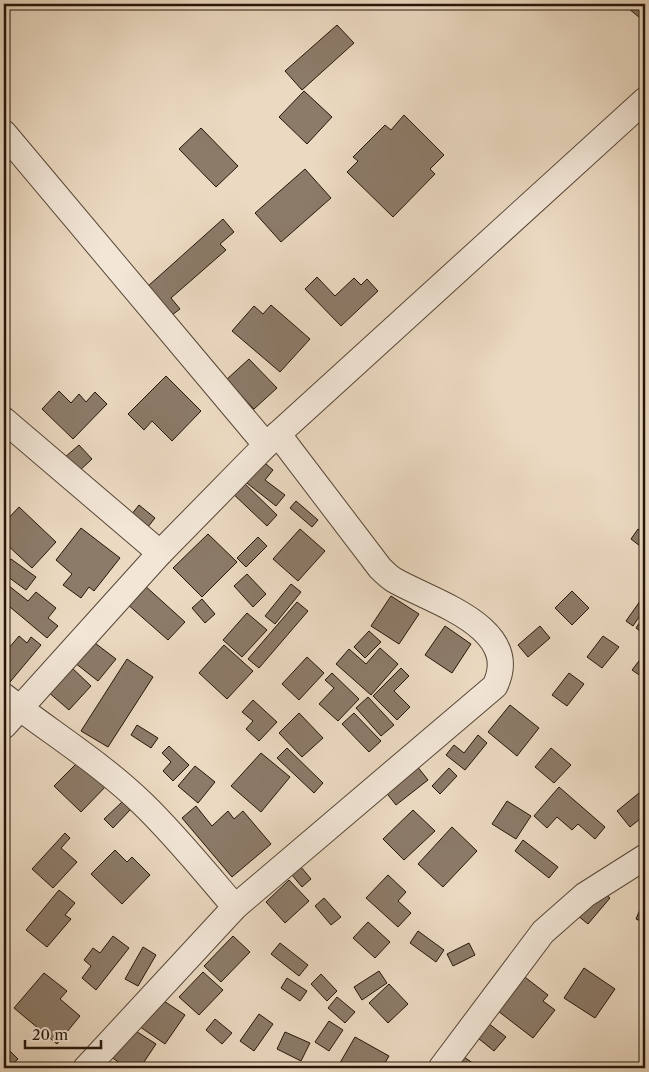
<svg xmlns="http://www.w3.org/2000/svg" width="649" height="1072" font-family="'Libre Caslon Text',serif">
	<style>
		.building { fill: #8c7b69; stroke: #261609 }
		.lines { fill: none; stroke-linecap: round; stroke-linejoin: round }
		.minor-casing { stroke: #574737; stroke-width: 27 }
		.minor { stroke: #f2e6d7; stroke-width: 25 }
	</style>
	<rect width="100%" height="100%" fill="#ebd9c1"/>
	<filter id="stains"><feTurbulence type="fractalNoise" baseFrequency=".004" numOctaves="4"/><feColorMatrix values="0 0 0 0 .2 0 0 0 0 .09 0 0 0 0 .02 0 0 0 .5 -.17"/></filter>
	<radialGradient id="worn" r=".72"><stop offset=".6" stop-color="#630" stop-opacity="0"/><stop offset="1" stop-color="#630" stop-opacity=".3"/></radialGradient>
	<g class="building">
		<polygon points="623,4 645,4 645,22"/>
		<polygon points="337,25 354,43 302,90 285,71"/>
		<polygon points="304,91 332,117 307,144 279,117"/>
		<polygon points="404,115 444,155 430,169 435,174 393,217 347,172 358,161 353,157 385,125 391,130"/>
		<polygon points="201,128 238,166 216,187 179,149"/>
		<polygon points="305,169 331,198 281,242 255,213"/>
		<polygon points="223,219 234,232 220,244 226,250 171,298 180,309 172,315 147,287"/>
		<polygon points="317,277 335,296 354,278 361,285 367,279 378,291 341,326 305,289"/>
		<polygon points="271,305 310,339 280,372 232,331 254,306 263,314"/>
		<polygon points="249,359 277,388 254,409 226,380"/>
		<polygon points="166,376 201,411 172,441 152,421 144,430 128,414"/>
		<polygon points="59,391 71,403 79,394 86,402 95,392 107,404 73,439 42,409"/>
		<polygon points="79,445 92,459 77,473 64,458"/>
		<polygon points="260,459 273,470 265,480 285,495 276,506 243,480"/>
		<polygon points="240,479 277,515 267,526 229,490"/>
		<polygon points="296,501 318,520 312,527 290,508"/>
		<polygon points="139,505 155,518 144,532 127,520"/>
		<polygon points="19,507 56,542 32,568 4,542 4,523"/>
		<polygon points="81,528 120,558 94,591 89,587 81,598 63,585 72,574 56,560"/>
		<polygon points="300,529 325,551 298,581 273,559"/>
		<polygon points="638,529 645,534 645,550 631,539"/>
		<polygon points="208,534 237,562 202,597 173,568"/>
		<polygon points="258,537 267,546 246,567 237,558"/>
		<polygon points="11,559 36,577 26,590 4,574 4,569"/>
		<polygon points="247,574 266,594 253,607 234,586"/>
		<polygon points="4,582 28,601 36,592 56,608 48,618 58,626 47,638 4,602"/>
		<polygon points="143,584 185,622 168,640 126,603"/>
		<polygon points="291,584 301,592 275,624 265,616"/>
		<polygon points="572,591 589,608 572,625 555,608"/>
		<polygon points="391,596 419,614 399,644 371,626"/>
		<polygon points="643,597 645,598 645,608 633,626 626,621"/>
		<polygon points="202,599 215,614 205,623 192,608"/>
		<polygon points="297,602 308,611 259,668 248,659"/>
		<polygon points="247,613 267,630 242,657 223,640"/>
		<polygon points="645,614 645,635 636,628"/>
		<polygon points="445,626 471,644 452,673 425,655"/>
		<polygon points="540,626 550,638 528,657 518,645"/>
		<polygon points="369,631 381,642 365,658 354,647"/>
		<polygon points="19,636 27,643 31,637 41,645 10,682 4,677 4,654"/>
		<polygon points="603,636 619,647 602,668 587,657"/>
		<polygon points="87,637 116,659 98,681 70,659"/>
		<polygon points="224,645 253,671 227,699 199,673"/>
		<polygon points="380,648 398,664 371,695 336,664 349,649 366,664"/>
		<polygon points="307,657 324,673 299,700 282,684"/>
		<polygon points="642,657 645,660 645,679 632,670"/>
		<polygon points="127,659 153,677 108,747 81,731"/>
		<polygon points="70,666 91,686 69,710 47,691"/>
		<polygon points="401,668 409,676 394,691 410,707 397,720 373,696"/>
		<polygon points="332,673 359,699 338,721 319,704 334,688 325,680"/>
		<polygon points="569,673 584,684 567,706 552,695"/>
		<polygon points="368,697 394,725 381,736 356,708"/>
		<polygon points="253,700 277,722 259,741 246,729 253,721 242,712"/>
		<polygon points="510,705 539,728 517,756 488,732"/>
		<polygon points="299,713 323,738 302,757 279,733"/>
		<polygon points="354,713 381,741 369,752 342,724"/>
		<polygon points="137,725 158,738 151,748 131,735"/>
		<polygon points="478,735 487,743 465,770 446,755 454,745 464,753"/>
		<polygon points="169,746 189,765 173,781 163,771 171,762 162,753"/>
		<polygon points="287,748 323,783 314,793 277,758"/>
		<polygon points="551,748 571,765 554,783 535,767"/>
		<polygon points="261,753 290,777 261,812 231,786"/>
		<polygon points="409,756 428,780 396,805 377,781"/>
		<polygon points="83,757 109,783 81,812 54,786"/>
		<polygon points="195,766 215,782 198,803 178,786"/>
		<polygon points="449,768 457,776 440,794 432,786"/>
		<polygon points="559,787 605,827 595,839 578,824 572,830 557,817 547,828 534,816"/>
		<polygon points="639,793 645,800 645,815 630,827 617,811"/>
		<polygon points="507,801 531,816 516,839 492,824"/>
		<polygon points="122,802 130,810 113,828 104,819"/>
		<polygon points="196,806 212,826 228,811 234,819 243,811 271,844 232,877 182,818"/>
		<polygon points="413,810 435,831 404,860 383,839"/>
		<polygon points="452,827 477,851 443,887 418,864"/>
		<polygon points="65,833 70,838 61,848 77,862 53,888 32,869"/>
		<polygon points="523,840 558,867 549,878 515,851"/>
		<polygon points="115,850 127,862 132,857 150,875 122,904 91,874"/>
		<polygon points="301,867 311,879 302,887 292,875"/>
		<polygon points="388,875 406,892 398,901 411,913 398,927 366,898"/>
		<polygon points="289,880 309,901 285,923 266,902"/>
		<polygon points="594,884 610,898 588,924 572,911"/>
		<polygon points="59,890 75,903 65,915 71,919 47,947 26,930"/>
		<polygon points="324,898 341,917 331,925 315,906"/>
		<polygon points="645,898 645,923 636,919"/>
		<polygon points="368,922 390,942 375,958 353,938"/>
		<polygon points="418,931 444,950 436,962 410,943"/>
		<polygon points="113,936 129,948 96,990 82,978 91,966 84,960 93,948 100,953"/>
		<polygon points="233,936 250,952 221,982 204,966"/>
		<polygon points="280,943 308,965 299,976 271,954"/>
		<polygon points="469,943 475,955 453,966 447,954"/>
		<polygon points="143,947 156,955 138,986 125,979"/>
		<polygon points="512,967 548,995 543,1001 555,1010 533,1038 485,1001"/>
		<polygon points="584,968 615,989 595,1018 564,998"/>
		<polygon points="379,971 387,983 362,1000 354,987"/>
		<polygon points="203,972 223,990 199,1015 179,997"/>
		<polygon points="44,973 67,991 60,999 80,1016 57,1044 14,1008"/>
		<polygon points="321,974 337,991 327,1001 311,984"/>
		<polygon points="287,978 307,991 300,1001 281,988"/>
		<polygon points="389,984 408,1004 388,1023 369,1003"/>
		<polygon points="155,995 185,1015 165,1044 130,1020"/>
		<polygon points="337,997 355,1012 345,1023 328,1008"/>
		<polygon points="259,1014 273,1024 254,1051 240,1041"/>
		<polygon points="479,1016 506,1037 494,1051 468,1030"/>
		<polygon points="215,1019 232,1033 222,1044 206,1030"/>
		<polygon points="329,1021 343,1030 329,1051 315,1042"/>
		<polygon points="128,1026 156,1044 140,1068 127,1068 101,1050"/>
		<polygon points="285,1032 310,1043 301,1061 277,1049"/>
		<polygon points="355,1037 389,1056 382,1068 372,1067 371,1068 337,1068"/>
		<polygon points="4,1045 18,1059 8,1068 4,1068"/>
		<polygon points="460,1054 474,1064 471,1068 449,1068"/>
	</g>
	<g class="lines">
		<defs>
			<g id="minor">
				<polyline points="4,133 266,445"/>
				<polyline points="4,420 160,553"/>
				<path d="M4 696C50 732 101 763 143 804 176 836 205 872 235 907"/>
				<polyline points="4,726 160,553 266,445 645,100"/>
				<path d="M86 1068 235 907 495 686C523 627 432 602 394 580 389 577 384 572 380 568L278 434"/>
				<polyline points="441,1068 543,932 585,895 645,857"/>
			</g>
		</defs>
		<use href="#minor" class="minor-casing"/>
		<use href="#minor" class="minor"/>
	</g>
	<rect width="649" height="1072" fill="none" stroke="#ebd9c1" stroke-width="20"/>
	<rect x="5" y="5" width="639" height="1062" fill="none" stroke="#261609" stroke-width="2.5"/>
	<rect x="10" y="10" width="629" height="1052" fill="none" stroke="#261609"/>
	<path d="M25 1040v8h76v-8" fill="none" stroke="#261609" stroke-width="2.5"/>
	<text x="32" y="1040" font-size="15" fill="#261609" stroke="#f2e6d7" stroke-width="4" paint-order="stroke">20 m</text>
	<rect width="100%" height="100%" filter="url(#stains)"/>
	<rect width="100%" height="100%" fill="url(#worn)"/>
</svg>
